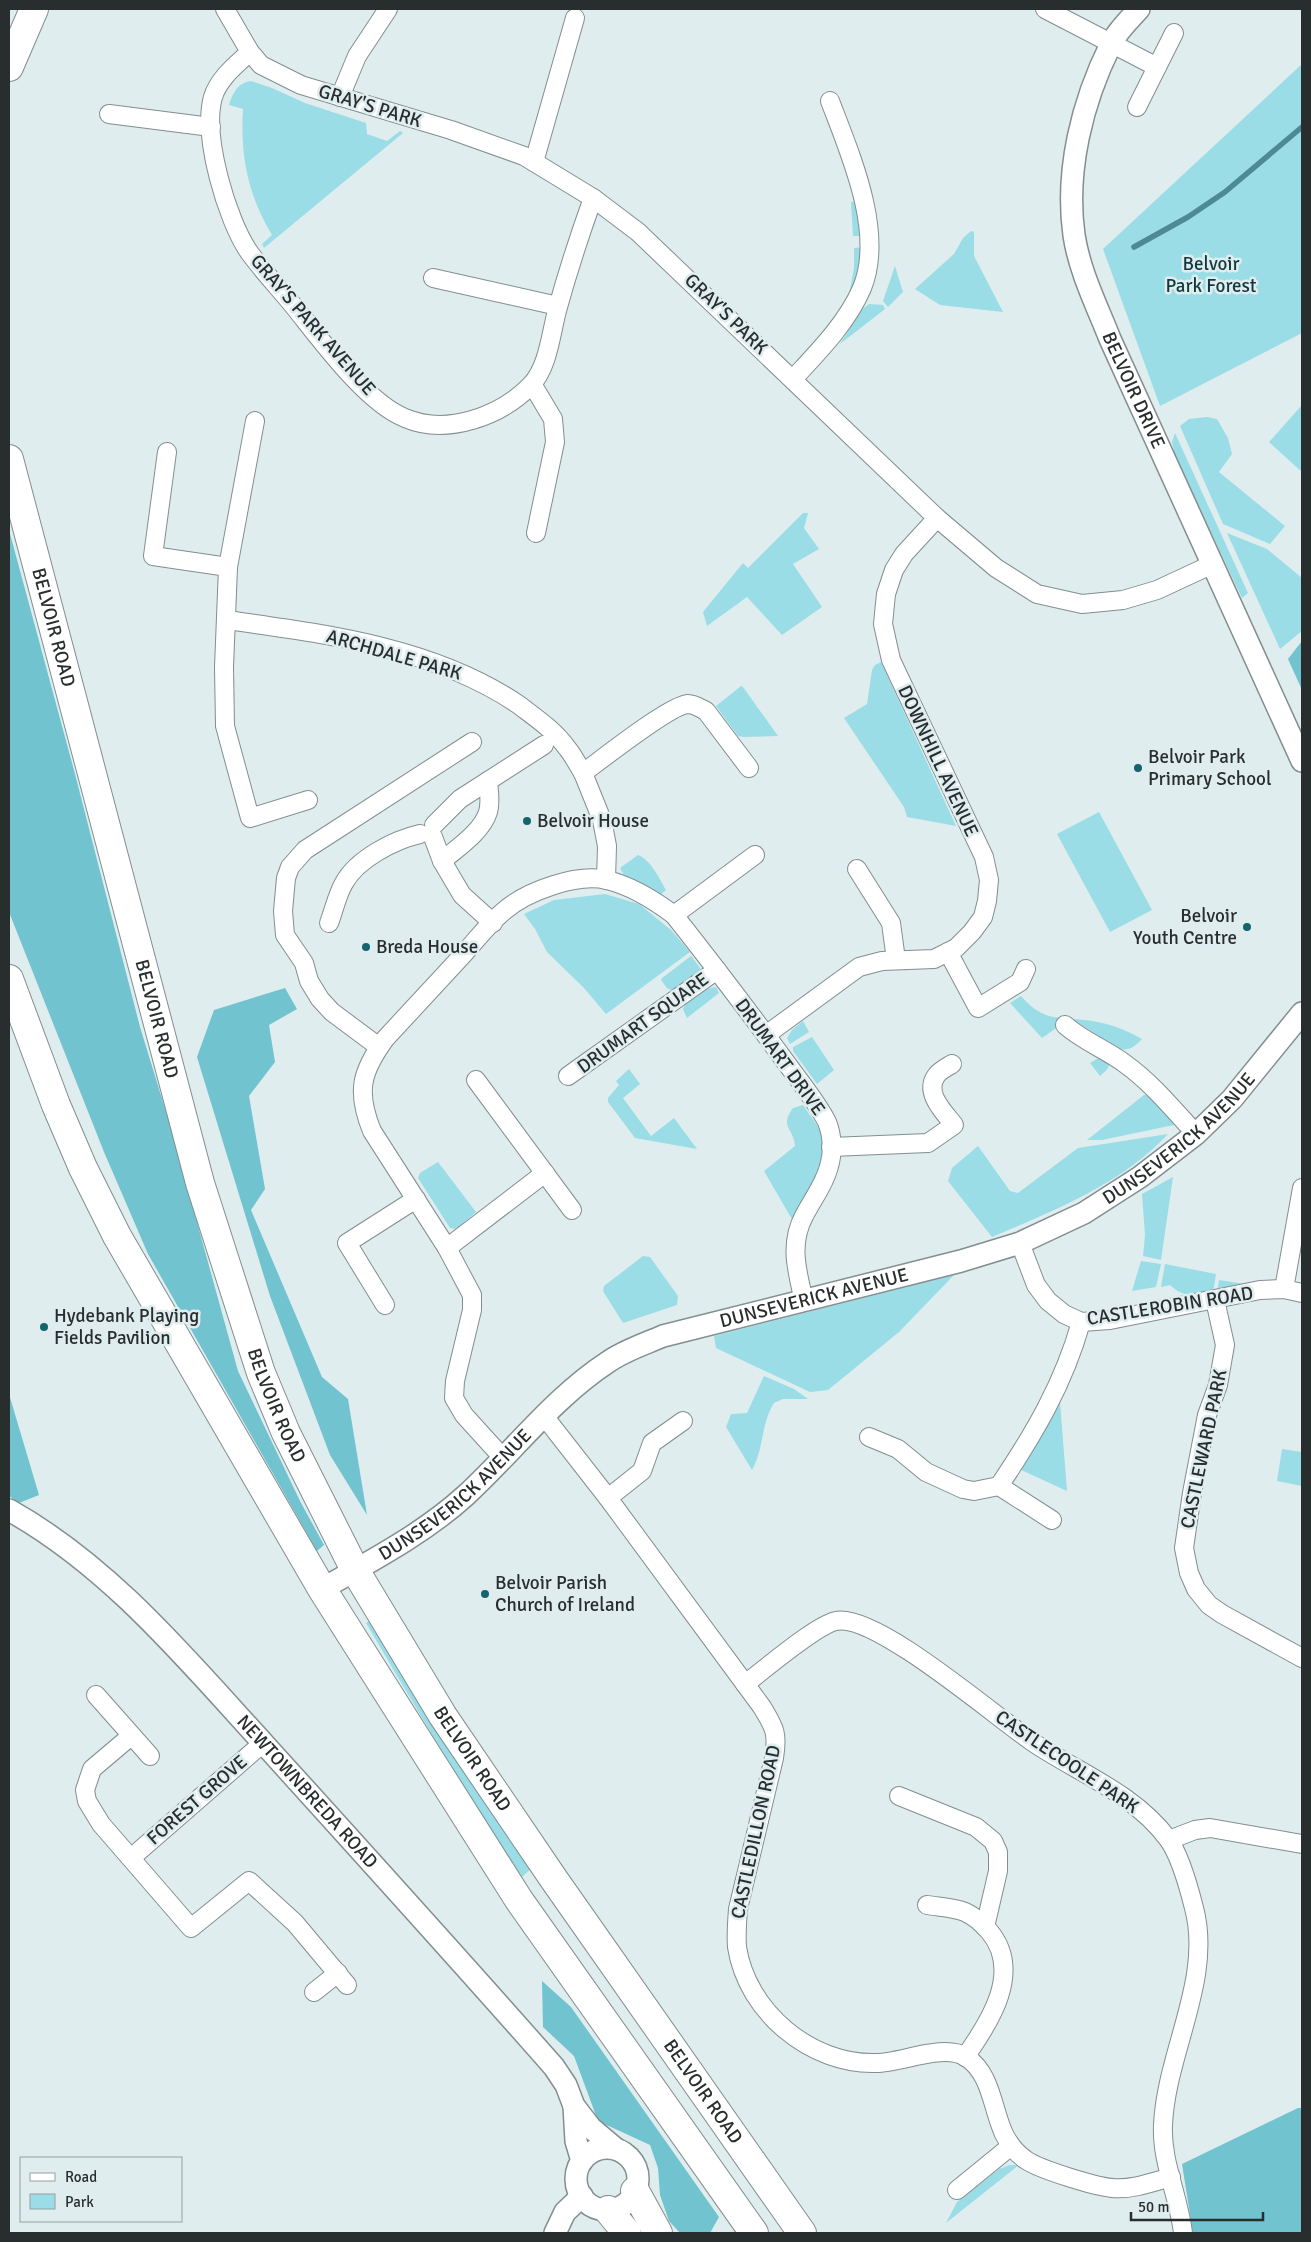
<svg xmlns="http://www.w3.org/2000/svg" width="1311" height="2242" font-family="Signika,sans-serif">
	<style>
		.green { fill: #9adde7 }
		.forest { fill: #70c3cf }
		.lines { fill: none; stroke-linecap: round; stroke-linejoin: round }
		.stream { stroke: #4e8a93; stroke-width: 5.5 }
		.minor-casing { stroke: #828e90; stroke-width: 20 }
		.tertiary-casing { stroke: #828e90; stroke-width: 24 }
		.trunk-casing { stroke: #828e90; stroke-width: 30 }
		.minor { stroke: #fff; stroke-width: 18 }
		.tertiary { stroke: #fff; stroke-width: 21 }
		.trunk { stroke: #fff; stroke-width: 28 }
		.poi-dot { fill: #15636c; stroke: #dfedef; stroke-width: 2 }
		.labels { text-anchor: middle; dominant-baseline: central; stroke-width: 5; stroke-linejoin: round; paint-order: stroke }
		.street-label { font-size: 19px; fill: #282d2e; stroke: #dfedef }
		.park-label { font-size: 19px; fill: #11393f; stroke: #dfedef }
		.poi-label { font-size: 19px; fill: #282d2e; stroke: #dfedef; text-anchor: start }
	</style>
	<rect width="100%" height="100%" fill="#dfedef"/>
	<g class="green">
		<polygon points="1302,64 1302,333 1160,406 1103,249"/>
		<path d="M251 81 272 88 305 103 366 123 367 134 387 141 400 131 403 133 264 248 262 244 272 235C248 195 240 156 243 109L229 105C233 93 237 83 251 81Z"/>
		<polygon points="860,201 864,236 853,236 851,202"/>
		<polygon points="971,231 974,232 974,256 1003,312 940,305 915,289 954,254 963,238"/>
		<polygon points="865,247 865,254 848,301 854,268 854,248"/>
		<polygon points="895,266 903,292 888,307 883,301"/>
		<polygon points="869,304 883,305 885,309 840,344 862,309"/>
		<polygon points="1302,405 1302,472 1269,442"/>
		<polygon points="1207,417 1217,419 1228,438 1232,454 1219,472 1285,526 1270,544 1223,524 1180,426 1189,419"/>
		<polygon points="1175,433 1248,593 1242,598 1175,456 1172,442"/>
		<polygon points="803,513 808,513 804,528 819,549 793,564 822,607 782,635 747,597 707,626 703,612 743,563 748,568"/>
		<polygon points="1227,533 1267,549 1302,578 1302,631 1280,649"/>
		<polygon points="881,662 956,826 907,817 904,807 844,718 867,704 872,670 875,665"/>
		<polygon points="741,686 743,687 778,736 743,737 738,736 716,706"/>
		<polygon points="1099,812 1152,910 1110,932 1057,834"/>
		<path d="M638 855C651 860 659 878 666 890L660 895 648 887 626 879 620 868Z"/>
		<polygon points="605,894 639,904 671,930 690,952 606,1014 584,988 547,952 535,929 524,914 554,900"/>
		<polygon points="691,956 701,969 696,978 673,991 667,988 661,980 662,978"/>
		<path d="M716 987 719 993 687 1018 683 1009C687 998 704 988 716 987Z"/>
		<path d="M1021 996C1047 1027 1067 1014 1102 1023 1116 1026 1130 1032 1142 1039 1135 1046 1130 1051 1119 1049L1071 1018 1042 1038 1010 1003Z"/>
		<polygon points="803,1021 809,1032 790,1044 787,1038 792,1030"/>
		<polygon points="812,1037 834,1070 817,1084 793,1051 793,1047"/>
		<path d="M1100 1057 1109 1061C1110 1069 1105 1071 1100 1076L1090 1063Z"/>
		<polygon points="629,1069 640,1084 623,1098 651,1136 674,1118 697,1149 635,1138 608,1102 608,1098 619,1085 616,1081"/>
		<polygon points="1144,1095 1151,1095 1172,1116 1174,1125 1102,1140 1087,1140"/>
		<path d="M803 1105C810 1116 820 1126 823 1139 829 1168 807 1197 793 1221L764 1171 795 1146C794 1128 779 1127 793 1108Z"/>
		<path d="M1168 1134C1122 1184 1053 1211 992 1237L948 1181 952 1168 978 1146 1010 1191 1018 1193 1078 1148Z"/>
		<polygon points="438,1162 476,1212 456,1229 450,1228 418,1178 420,1173"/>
		<polygon points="1173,1177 1161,1260 1143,1256 1145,1235 1142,1194"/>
		<polygon points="643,1256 650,1257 678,1296 677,1305 623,1323 603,1291 604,1286"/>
		<polygon points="1141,1261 1161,1264 1156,1287 1132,1291"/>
		<path d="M1165 1264 1216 1274 1213 1292C1196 1295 1184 1299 1170 1285L1161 1287Z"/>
		<polygon points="954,1275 899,1332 828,1390 810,1392 716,1348 714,1336"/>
		<polygon points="1219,1280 1251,1285 1217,1293"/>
		<path d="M764 1376 794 1389 808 1399H783L774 1403C761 1423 764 1449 752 1470L726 1427 731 1414 747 1413Z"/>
		<polygon points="1060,1402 1067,1491 1019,1469"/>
		<polygon points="1282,1449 1302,1452 1302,1486 1277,1481"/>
		<path d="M372 1619 532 1868 522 1877C467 1794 416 1709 366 1623Z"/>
		<polygon points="1010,2165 1019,2165 946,2223 957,2202 999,2169"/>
	</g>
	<g class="forest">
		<polygon points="9,530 75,774 140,1027 171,1128 238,1371 300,1501 324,1545 317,1551 148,1254 104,1152 9,912"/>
		<polygon points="1302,641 1302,690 1288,659"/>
		<polygon points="285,988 297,1009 269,1025 275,1062 249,1096 265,1189 251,1210 322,1377 348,1399 367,1515 330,1455 270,1296 197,1057 214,1010"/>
		<polygon points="9,1394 39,1495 19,1503 9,1496"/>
		<polygon points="542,1981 571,2007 719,2217 710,2233 680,2233 669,2221 660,2195 658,2168 650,2145 598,2121 574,2056 543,2027"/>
		<polygon points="1298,2108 1302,2108 1302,2233 1193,2233 1182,2164"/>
	</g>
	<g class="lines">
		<polyline class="stream" points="1134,247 1188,217 1225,192 1302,127"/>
		<defs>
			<g id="minor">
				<polyline points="225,9 250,52 261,65 301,85 451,130 524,156 593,198 638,232 937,518 996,568 1037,594 1082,604 1123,600 1157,590 1213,564"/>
				<polyline points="1045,9 1157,67"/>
				<path d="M250 52C236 65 219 78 213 97 202 136 227 220 249 252 262 270 278 287 292 304 319 337 365 402 405 418 447 436 501 416 531 385 549 366 551 331 558 307 568 271 580 234 593 198"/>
				<polyline points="340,97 357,56 388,9"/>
				<polyline points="1137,107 1174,33"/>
				<polyline points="109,114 211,127"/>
				<polyline points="534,162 575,18"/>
				<polyline points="433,278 558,306"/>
				<path d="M793 379C818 352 847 323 862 288 885 232 850 154 830 101"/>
				<polyline points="532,384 553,419 555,442 536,533"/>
				<polyline points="255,421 228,567 224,667 225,726 250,818 308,800"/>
				<polyline points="167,452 153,556 228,567"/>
				<path d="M227 620C326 634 434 647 519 705 536 718 554 730 567 748 573 755 578 765 583 773"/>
				<polyline points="434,825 460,799 544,745"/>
				<polyline points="433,837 442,861 462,895 493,923"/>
				<path d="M442 861C457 848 482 832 488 812 491 802 489 792 488 781"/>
				<polyline points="857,869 891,923 896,960"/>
				<path d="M606 880 607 846 602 820 583 773C601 760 670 705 688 704 694 704 700 708 706 711L749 768"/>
				<polyline points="674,915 755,855"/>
				<path d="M329 923C334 910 337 895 344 883 357 859 394 840 420 834"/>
				<polyline points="948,952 978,1008 1020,982 1026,969"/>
				<path d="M1065 1025C1083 1041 1105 1049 1124 1063 1152 1083 1173 1109 1196 1134"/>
				<polyline points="766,1035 859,967 882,961 934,959 956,948 972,932 983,917 987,901 989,880 984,857 891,660 883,624 886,594 894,570 904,554 937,518"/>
				<polyline points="379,1047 332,1012 320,999 309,981 304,963 285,935 283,911 286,878 290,867 305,850 472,742"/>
				<polyline points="568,1076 717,970"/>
				<polyline points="476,1080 572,1210"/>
				<path d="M831 1147 928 1143 954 1125C944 1112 924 1093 936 1076 939 1071 947 1067 952 1064"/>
				<polyline points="1020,1243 1036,1285 1048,1301 1064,1314 1081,1322 1110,1320 1260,1290 1284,1289 1302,1293"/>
				<polyline points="447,1248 545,1173"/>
				<polyline points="1284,1289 1302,1188"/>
				<polyline points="1215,1300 1225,1345 1218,1385 1207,1415 1192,1493 1184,1548 1189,1573 1196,1589 1209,1605 1222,1614 1302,1658"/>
				<polyline points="385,1305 347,1243 416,1199"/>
				<path d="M544 1416 608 1498 762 1707C775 1728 778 1734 774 1758L738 1909C737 1922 736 1934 737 1947 747 2012 811 2065 876 2063 901 2063 944 2043 966 2057 992 2074 992 2109 1004 2134 1009 2144 1016 2153 1026 2160 1041 2170 1094 2186 1112 2188 1132 2190 1153 2182 1171 2177"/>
				<path d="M869 1437 898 1449 926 1472 963 1489 974 1491 999 1486C1034 1434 1064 1383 1081 1322"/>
				<path d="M503 1458 464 1415 454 1398 455 1381 472 1310V1295L447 1248 372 1131C356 1092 361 1072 385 1039 410 1012 435 985 460 958 474 943 488 924 504 911 527 891 577 873 607 880 632 886 654 900 674 915 711 962 747 1009 782 1057 797 1078 814 1098 826 1120 831 1130 833 1146 831 1157 828 1179 814 1197 804 1216 789 1244 797 1271 804 1301"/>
				<polyline points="999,1486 1052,1520"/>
				<polyline points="608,1498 642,1471 652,1443 683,1421"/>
				<path d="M745 1684C764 1670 816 1625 836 1621 875 1612 998 1719 1034 1743 1079 1773 1135 1794 1168 1839 1180 1855 1189 1888 1194 1908 1213 1979 1166 2053 1163 2125 1161 2161 1179 2197 1183 2233"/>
				<polyline points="96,1695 150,1756"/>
				<polyline points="131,1736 92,1769 85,1790 87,1801 101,1824 191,1928 249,1881 295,1923 347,1985"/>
				<polyline points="899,1796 976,1827 993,1841 998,1852 998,1871 985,1927"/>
				<polyline points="1169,1840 1195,1830 1210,1828 1302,1844"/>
				<polyline points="131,1858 263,1743"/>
				<path d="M927 1905C939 1907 953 1907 965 1912 974 1916 982 1923 989 1931 1023 1971 990 2022 965 2057"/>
				<polyline points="314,1992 338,1973"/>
				<polyline points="957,2190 1011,2146"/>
			</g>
			<g id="tertiary">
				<path id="s1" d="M1139 9C1129 20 1117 31 1111 44 1082 102 1065 171 1074 235 1079 270 1097 306 1110 339L1302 761"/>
				<path id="s2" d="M9 1510C111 1567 187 1660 265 1745 362 1852 459 1959 554 2067L566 2085 574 2106 591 2128 616 2149"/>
				<path id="s3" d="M322 1589C371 1561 423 1534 465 1496 513 1452 553 1398 608 1362 625 1350 645 1344 663 1336L961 1261 1020 1243 1084 1213 1140 1177 1196 1134 1232 1099 1302 1013"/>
				<polyline points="574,2106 576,2141 582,2161"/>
				<circle cx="607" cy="2179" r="31"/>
				<polyline points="555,2233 565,2212 582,2196"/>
			</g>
			<g id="trunk">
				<polyline points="9,67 34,9"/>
				<path id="s4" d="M9 459 200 1183 261 1373 286 1433 355 1570 443 1716 553 1878 802 2233"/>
				<polyline points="9,979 56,1105 83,1168 117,1236 322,1589 519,1900 754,2233"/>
				<polyline points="635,2191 658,2233"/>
				<polyline points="608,2210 627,2233"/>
			</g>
		</defs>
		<use href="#minor" class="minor-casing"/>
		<use href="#tertiary" class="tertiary-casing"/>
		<use href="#trunk" class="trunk-casing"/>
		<use href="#minor" class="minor"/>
		<use href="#tertiary" class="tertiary"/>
		<use href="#trunk" class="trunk"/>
	</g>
	<g class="poi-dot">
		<circle cx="1138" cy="768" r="5"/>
		<circle cx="527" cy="821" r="5"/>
		<circle cx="1247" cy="927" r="5"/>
		<circle cx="366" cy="947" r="5"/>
		<circle cx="44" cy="1327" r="5"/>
		<circle cx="485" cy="1594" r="5"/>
	</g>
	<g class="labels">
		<g class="street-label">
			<text transform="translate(370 106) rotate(17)">GRAY'S PARK</text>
			<text transform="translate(726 314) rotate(44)">GRAY'S PARK</text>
			<text transform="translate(313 325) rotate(49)">GRAY'S PARK AVENUE</text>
			<text stroke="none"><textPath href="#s1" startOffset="409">BELVOIR DRIVE</textPath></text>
			<text stroke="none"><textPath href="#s4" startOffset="174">BELVOIR ROAD</textPath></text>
			<text transform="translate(394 655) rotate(16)">ARCHDALE PARK</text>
			<text transform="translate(938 761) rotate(65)">DOWNHILL AVENUE</text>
			<text stroke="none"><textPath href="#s4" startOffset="579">BELVOIR ROAD</textPath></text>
			<text transform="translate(643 1023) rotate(-36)">DRUMART SQUARE</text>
			<text transform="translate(780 1057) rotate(54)">DRUMART DRIVE</text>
			<text stroke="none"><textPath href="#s3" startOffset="989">DUNSEVERICK AVENUE</textPath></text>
			<text stroke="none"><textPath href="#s3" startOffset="584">DUNSEVERICK AVENUE</textPath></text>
			<text transform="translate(1170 1306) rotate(-9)">CASTLEROBIN ROAD</text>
			<text stroke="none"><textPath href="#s4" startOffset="984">BELVOIR ROAD</textPath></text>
			<text transform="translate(1204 1449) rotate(-78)">CASTLEWARD PARK</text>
			<text stroke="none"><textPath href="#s3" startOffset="164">DUNSEVERICK AVENUE</textPath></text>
			<text stroke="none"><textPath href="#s4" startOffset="1389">BELVOIR ROAD</textPath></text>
			<text transform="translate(1067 1762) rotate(34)">CASTLECOOLE PARK</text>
			<text stroke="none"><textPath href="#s2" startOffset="412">NEWTOWNBREDA ROAD</textPath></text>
			<text transform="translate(197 1800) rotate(-41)">FOREST GROVE</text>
			<text transform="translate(756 1832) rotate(-78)">CASTLEDILLON ROAD</text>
			<text stroke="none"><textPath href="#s4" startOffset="1794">BELVOIR ROAD</textPath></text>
		</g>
		<g class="park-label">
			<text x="1211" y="264">Belvoir<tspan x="1211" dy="22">Park Forest</tspan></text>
		</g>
		<g class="poi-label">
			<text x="1148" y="757">Belvoir Park<tspan x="1148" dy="22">Primary School</tspan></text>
			<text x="537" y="821">Belvoir House</text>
			<text x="1237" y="916" text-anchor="end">Belvoir<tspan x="1237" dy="22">Youth Centre</tspan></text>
			<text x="376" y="947">Breda House</text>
			<text x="54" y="1316">Hydebank Playing<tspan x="54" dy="22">Fields Pavilion</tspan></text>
			<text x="495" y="1583">Belvoir Parish<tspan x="495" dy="22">Church of Ireland</tspan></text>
		</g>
	</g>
	<rect width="1311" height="2242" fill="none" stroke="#282d2e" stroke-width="20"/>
	<rect x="20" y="2157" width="162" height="65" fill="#dfedef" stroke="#96a0a2"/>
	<rect x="30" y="2173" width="25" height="8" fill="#ffffff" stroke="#96a0a2"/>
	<text x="65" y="2182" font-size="15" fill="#282d2e">Road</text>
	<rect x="30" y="2194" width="25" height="15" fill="#9adde7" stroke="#96a0a2"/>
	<text x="65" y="2207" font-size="15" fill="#282d2e">Park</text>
	<path d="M1131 2212v8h132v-8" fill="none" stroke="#282d2e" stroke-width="2.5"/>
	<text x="1138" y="2212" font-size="15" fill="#282d2e" stroke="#dfedef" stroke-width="4" paint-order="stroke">50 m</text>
</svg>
